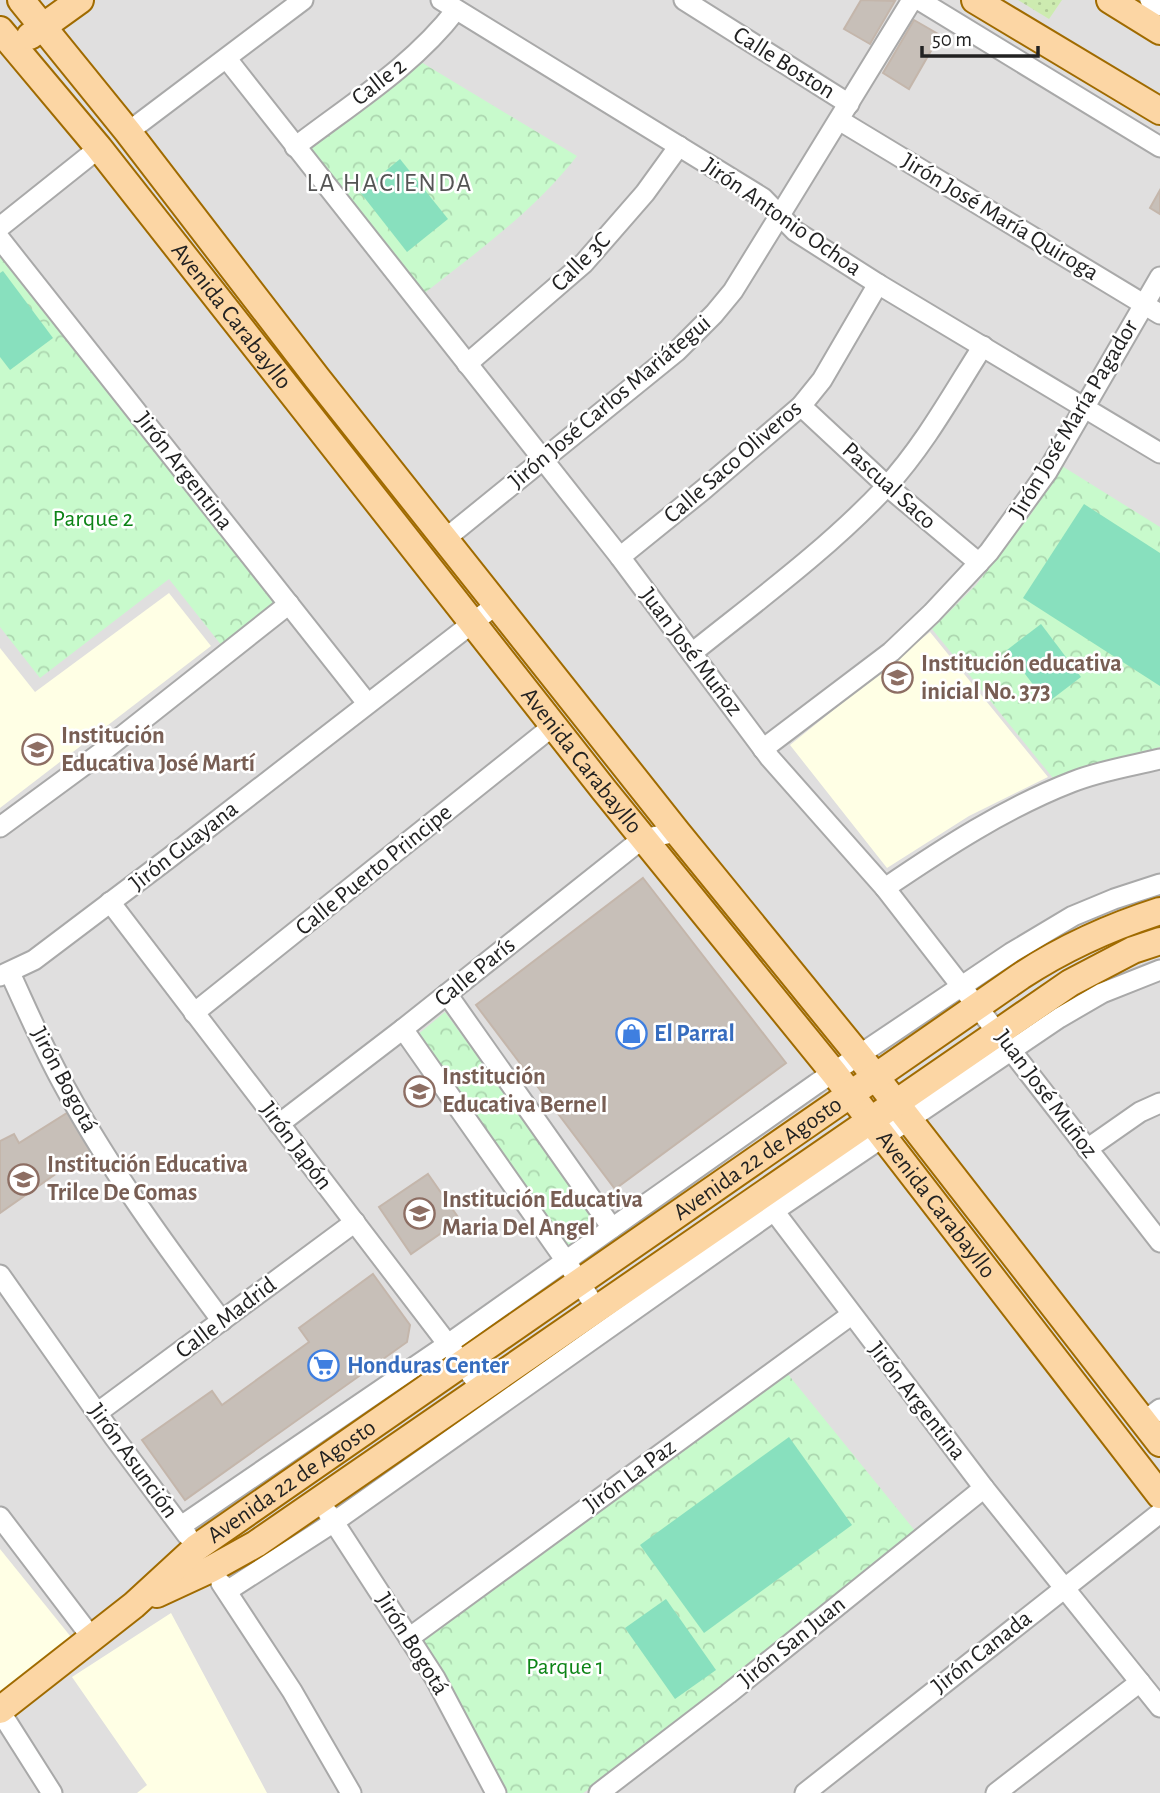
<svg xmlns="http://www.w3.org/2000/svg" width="1160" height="1793" font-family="'Alegreya Sans',sans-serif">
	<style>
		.residential { fill: #e0dfdf }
		.education { fill: #ffffe5 }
		.grass { fill: url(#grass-dots) }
		.park { fill: url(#park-crowns) }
		.pitch { fill: #88e0be }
		.building { fill: #c7bfb8; stroke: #c4b6ab; stroke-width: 2 }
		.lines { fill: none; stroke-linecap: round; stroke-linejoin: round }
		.minor-casing { stroke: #a9a9a9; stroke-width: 23 }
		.major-casing { stroke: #a06b00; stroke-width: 30 }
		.minor { stroke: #fff; stroke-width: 19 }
		.major { stroke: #fcd6a4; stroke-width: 26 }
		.labels { text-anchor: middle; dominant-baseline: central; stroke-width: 5; stroke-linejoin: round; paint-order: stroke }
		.street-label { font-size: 24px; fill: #222; stroke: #fff }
		.park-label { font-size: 24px; fill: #0c8416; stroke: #fff }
		.education-label { font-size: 24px; font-weight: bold; fill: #785e54; stroke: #fff; text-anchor: start }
		.shop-label { font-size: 24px; font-weight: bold; fill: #366cbe; stroke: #fff; text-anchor: start }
		.neighbourhood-label { font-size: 26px; letter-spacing: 2px; fill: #555; stroke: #fff }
	</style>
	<defs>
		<pattern id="grass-dots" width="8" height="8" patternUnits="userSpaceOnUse" patternTransform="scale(1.75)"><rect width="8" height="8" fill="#cdebb0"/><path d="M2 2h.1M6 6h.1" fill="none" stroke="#b0c997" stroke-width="1.8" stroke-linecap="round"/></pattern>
		<pattern id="park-crowns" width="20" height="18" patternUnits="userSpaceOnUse" patternTransform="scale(1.75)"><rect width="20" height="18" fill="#c8facc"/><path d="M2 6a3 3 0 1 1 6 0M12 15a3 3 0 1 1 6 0" fill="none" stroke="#acd6af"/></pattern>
	</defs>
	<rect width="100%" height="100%" fill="#f2efe9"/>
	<rect class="residential" x="0" y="0" width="1160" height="1793"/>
	<g class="education">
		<polygon points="169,593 211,646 0,808 0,648 35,692"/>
		<polygon points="930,632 1048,777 969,816 887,868 790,745"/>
		<polygon points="0,1549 71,1637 0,1692"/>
		<polygon points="171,1613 267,1793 137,1793 147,1785 72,1677"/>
	</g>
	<polygon class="grass" points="1018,0 1062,0 1049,19"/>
	<g class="park">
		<path d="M421 62 577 156C534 211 477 252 422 295L306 148Z"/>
		<polygon points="0,253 277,601 222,646 169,579 40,678 0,627"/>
		<polygon points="1062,466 1160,527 1160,747 1053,778 932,629 976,585 1031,514"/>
		<polygon points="445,1012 600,1223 567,1247 416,1036"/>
		<polygon points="787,1373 916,1532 608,1777 583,1793 504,1793 422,1640"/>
	</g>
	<g class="pitch">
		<polygon points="400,159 448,219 407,252 360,192"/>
		<polygon points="3,271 53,338 10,370 0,357 0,273"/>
		<polygon points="1084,504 1160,553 1160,686 1023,598"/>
		<polygon points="1041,624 1081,677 1047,703 1007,650"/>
		<polygon points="789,1437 852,1525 704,1633 640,1545"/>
		<polygon points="666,1599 716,1670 675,1699 625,1628"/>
	</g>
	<g class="building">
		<polygon points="861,0 895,1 870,44 844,29"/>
		<polygon points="914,20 940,35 909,89 883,73"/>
		<polygon points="1160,190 1160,214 1150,208"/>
		<polygon points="643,878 786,1063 615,1189 476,1005"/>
		<polygon points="75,1108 97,1145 0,1213 0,1141 14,1134 19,1143"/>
		<polygon points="428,1174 460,1220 411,1254 379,1207"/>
		<polygon points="373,1274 410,1325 407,1342 185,1500 142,1440 212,1391 222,1405 309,1342 299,1328"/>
	</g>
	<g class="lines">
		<defs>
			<g id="minor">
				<polyline points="441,0 763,198 795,231 878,284 1160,453"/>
				<polyline points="684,0 849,104"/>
				<polyline points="919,0 1160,147"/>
				<polyline points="1150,0 1160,6"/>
				<polyline points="227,59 620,557 770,758 885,888 1160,1242"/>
				<polyline points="839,120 1160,314"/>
				<polyline points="128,132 303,0"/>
				<path d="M295 147C351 104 413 66 456 10"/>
				<polyline points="0,227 99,148"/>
				<polyline points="0,239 367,703"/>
				<polyline points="467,364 584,263 645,193 679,146"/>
				<polyline points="801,406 887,486 979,563"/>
				<polyline points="445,539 677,351 714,314 733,291 780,215 912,0"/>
				<polyline points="620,557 703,490 801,406 822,380 878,284"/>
				<path d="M692 653C758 600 828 549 886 487 924 446 953 393 983 346"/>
				<polyline points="763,749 891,652 932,613 989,552 1047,472 1160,277"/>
				<polyline points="0,827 102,752 289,604"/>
				<path d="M885 888C944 848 1005 808 1072 782 1099 771 1131 766 1160 759"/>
				<polyline points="110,902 482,1389"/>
				<path d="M10 973C28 1012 45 1052 66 1089 111 1171 166 1246 222 1321"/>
				<polyline points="0,976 34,960 169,858 497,604"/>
				<polyline points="447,994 612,1228"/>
				<polyline points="194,1013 553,726"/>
				<polyline points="403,1029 566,1261 596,1308"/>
				<polyline points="279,1124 403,1029 642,839 677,832"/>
				<polyline points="1087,1149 1140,1112 1160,1103"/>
				<polyline points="774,1211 984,1488 1160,1707"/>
				<polyline points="0,1275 114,1437 187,1535"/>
				<polyline points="97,1413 355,1222"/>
				<polyline points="1143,1422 1160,1409"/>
				<polyline points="328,1513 435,1678 496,1793"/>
				<polyline points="0,1517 92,1638"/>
				<polyline points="181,1526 448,1344 816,1084 1011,953 1073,916 1114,899 1160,884"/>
				<polyline points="221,1583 292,1691 351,1793"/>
				<polyline points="227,1591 334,1522 774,1211 1059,1018 1102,993 1160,970"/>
				<polyline points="409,1638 851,1315"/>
				<polyline points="0,1711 52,1793"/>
				<polyline points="599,1793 728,1694 984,1488"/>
				<polyline points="805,1793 1160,1513"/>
				<polyline points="996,1793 1140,1682"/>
			</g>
			<g id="major">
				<polyline points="21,0 128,132 317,378 677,832 860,1057 1160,1443"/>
				<polyline points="975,0 1160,111"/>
				<polyline points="1110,0 1160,31"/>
				<path id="s1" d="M0 30 99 148 604 790 834 1073 1160 1495"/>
				<polyline points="30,36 80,0"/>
				<polyline points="157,1594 211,1569 256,1544 1070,983 1133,950 1160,941"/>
				<path id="s2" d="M0 1710 134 1605 196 1548 1021 976C1065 947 1110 927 1160 911"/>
			</g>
		</defs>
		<use href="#minor" class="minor-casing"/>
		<use href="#major" class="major-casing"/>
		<use href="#minor" class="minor"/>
		<use href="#major" class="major"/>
	</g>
	<defs>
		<symbol id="school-ring" viewBox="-11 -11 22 22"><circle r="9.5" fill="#fff" stroke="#8d6e63" stroke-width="1.5"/><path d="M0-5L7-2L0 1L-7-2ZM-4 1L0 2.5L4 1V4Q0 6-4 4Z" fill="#8d6e63"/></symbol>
		<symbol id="shop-ring" viewBox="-11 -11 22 22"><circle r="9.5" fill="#fff" stroke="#3f7fe0" stroke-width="1.5"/><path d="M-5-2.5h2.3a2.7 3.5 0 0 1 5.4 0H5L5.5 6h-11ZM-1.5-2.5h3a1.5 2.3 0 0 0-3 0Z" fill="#3f7fe0"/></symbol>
		<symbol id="supermarket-ring" viewBox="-11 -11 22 22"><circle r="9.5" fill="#fff" stroke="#3f7fe0" stroke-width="1.5"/><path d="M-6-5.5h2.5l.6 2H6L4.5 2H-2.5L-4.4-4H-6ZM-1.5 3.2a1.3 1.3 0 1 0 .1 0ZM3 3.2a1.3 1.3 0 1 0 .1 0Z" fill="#3f7fe0"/></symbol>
	</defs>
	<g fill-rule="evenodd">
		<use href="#school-ring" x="880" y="660" width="35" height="35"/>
		<use href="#school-ring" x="20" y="732" width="35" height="35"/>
		<use href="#shop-ring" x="614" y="1016" width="35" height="35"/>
		<use href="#school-ring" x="402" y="1074" width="35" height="35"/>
		<use href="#school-ring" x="6" y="1162" width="35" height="35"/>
		<use href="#school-ring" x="402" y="1196" width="35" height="35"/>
		<use href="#supermarket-ring" x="306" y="1348" width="35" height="35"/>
	</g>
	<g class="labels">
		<g class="street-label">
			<text transform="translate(784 63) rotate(32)">Calle Boston</text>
			<text transform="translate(379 82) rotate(-38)">Calle 2</text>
			<text transform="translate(782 217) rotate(35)">Jirón Antonio Ochoa</text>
			<text transform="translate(1000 217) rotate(31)">Jirón José María Quiroga</text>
			<text transform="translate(581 262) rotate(-45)">Calle 3C</text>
			<text stroke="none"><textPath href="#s1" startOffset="368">Avenida Carabayllo</textPath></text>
			<text transform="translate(610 402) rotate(-40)">Jirón José Carlos Mariátegui</text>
			<text transform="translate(1074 419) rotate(-59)">Jirón José María Pagador</text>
			<text transform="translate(733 462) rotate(-41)">Calle Saco Oliveros</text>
			<text transform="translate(184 471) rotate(52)">Jirón Argentina</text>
			<text transform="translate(889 486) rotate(42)">Pascual Saco</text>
			<text transform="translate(691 652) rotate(53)">Juan José Muñoz</text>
			<text stroke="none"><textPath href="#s1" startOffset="934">Avenida Carabayllo</textPath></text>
			<text transform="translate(184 846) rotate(-38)">Jirón Guayana</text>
			<text transform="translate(374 870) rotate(-39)">Calle Puerto Principe</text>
			<text transform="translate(475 972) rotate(-39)">Calle París</text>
			<text transform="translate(64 1080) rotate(62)">Jirón Bogotá</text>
			<text transform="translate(1046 1094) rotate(53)">Juan José Muñoz</text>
			<text transform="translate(296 1146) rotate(53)">Jirón Japón</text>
			<text stroke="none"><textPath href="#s2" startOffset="938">Avenida 22 de Agosto</textPath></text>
			<text stroke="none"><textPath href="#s1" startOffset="1502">Avenida Carabayllo</textPath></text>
			<text transform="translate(226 1318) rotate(-37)">Calle Madrid</text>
			<text transform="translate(917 1401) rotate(52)">Jirón Argentina</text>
			<text transform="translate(133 1461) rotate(54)">Jirón Asunción</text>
			<text transform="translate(630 1476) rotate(-36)">Jirón La Paz</text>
			<text stroke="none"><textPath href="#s2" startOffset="371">Avenida 22 de Agosto</textPath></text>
			<text transform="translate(792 1642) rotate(-39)">Jirón San Juan</text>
			<text transform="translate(412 1644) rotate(58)">Jirón Bogotá</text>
			<text transform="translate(982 1652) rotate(-38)">Jirón Canada</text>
		</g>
		<g class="park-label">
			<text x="93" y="519">Parque 2</text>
			<text x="565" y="1667">Parque 1</text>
		</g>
		<g class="education-label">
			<text x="921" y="664">Institución educativa<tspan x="921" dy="28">inicial No. 373</tspan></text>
			<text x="61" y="736">Institución<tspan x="61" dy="28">Educativa José Martí</tspan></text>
			<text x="442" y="1077">Institución<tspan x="442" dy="28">Educativa Berne I</tspan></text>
			<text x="47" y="1165">Institución Educativa<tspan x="47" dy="28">Trilce De Comas</tspan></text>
			<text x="442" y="1200">Institución Educativa<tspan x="442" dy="28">Maria Del Angel</tspan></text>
		</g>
		<g class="shop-label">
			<text x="654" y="1034">El Parral</text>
			<text x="347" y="1366">Honduras Center</text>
		</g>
		<g class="neighbourhood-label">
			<text x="390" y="183">LA HACIENDA</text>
		</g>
	</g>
	<path d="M922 46v10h116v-10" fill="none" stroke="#222222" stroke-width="3.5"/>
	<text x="932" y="46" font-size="21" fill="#222222" stroke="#ffffff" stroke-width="5" paint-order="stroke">50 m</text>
</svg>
